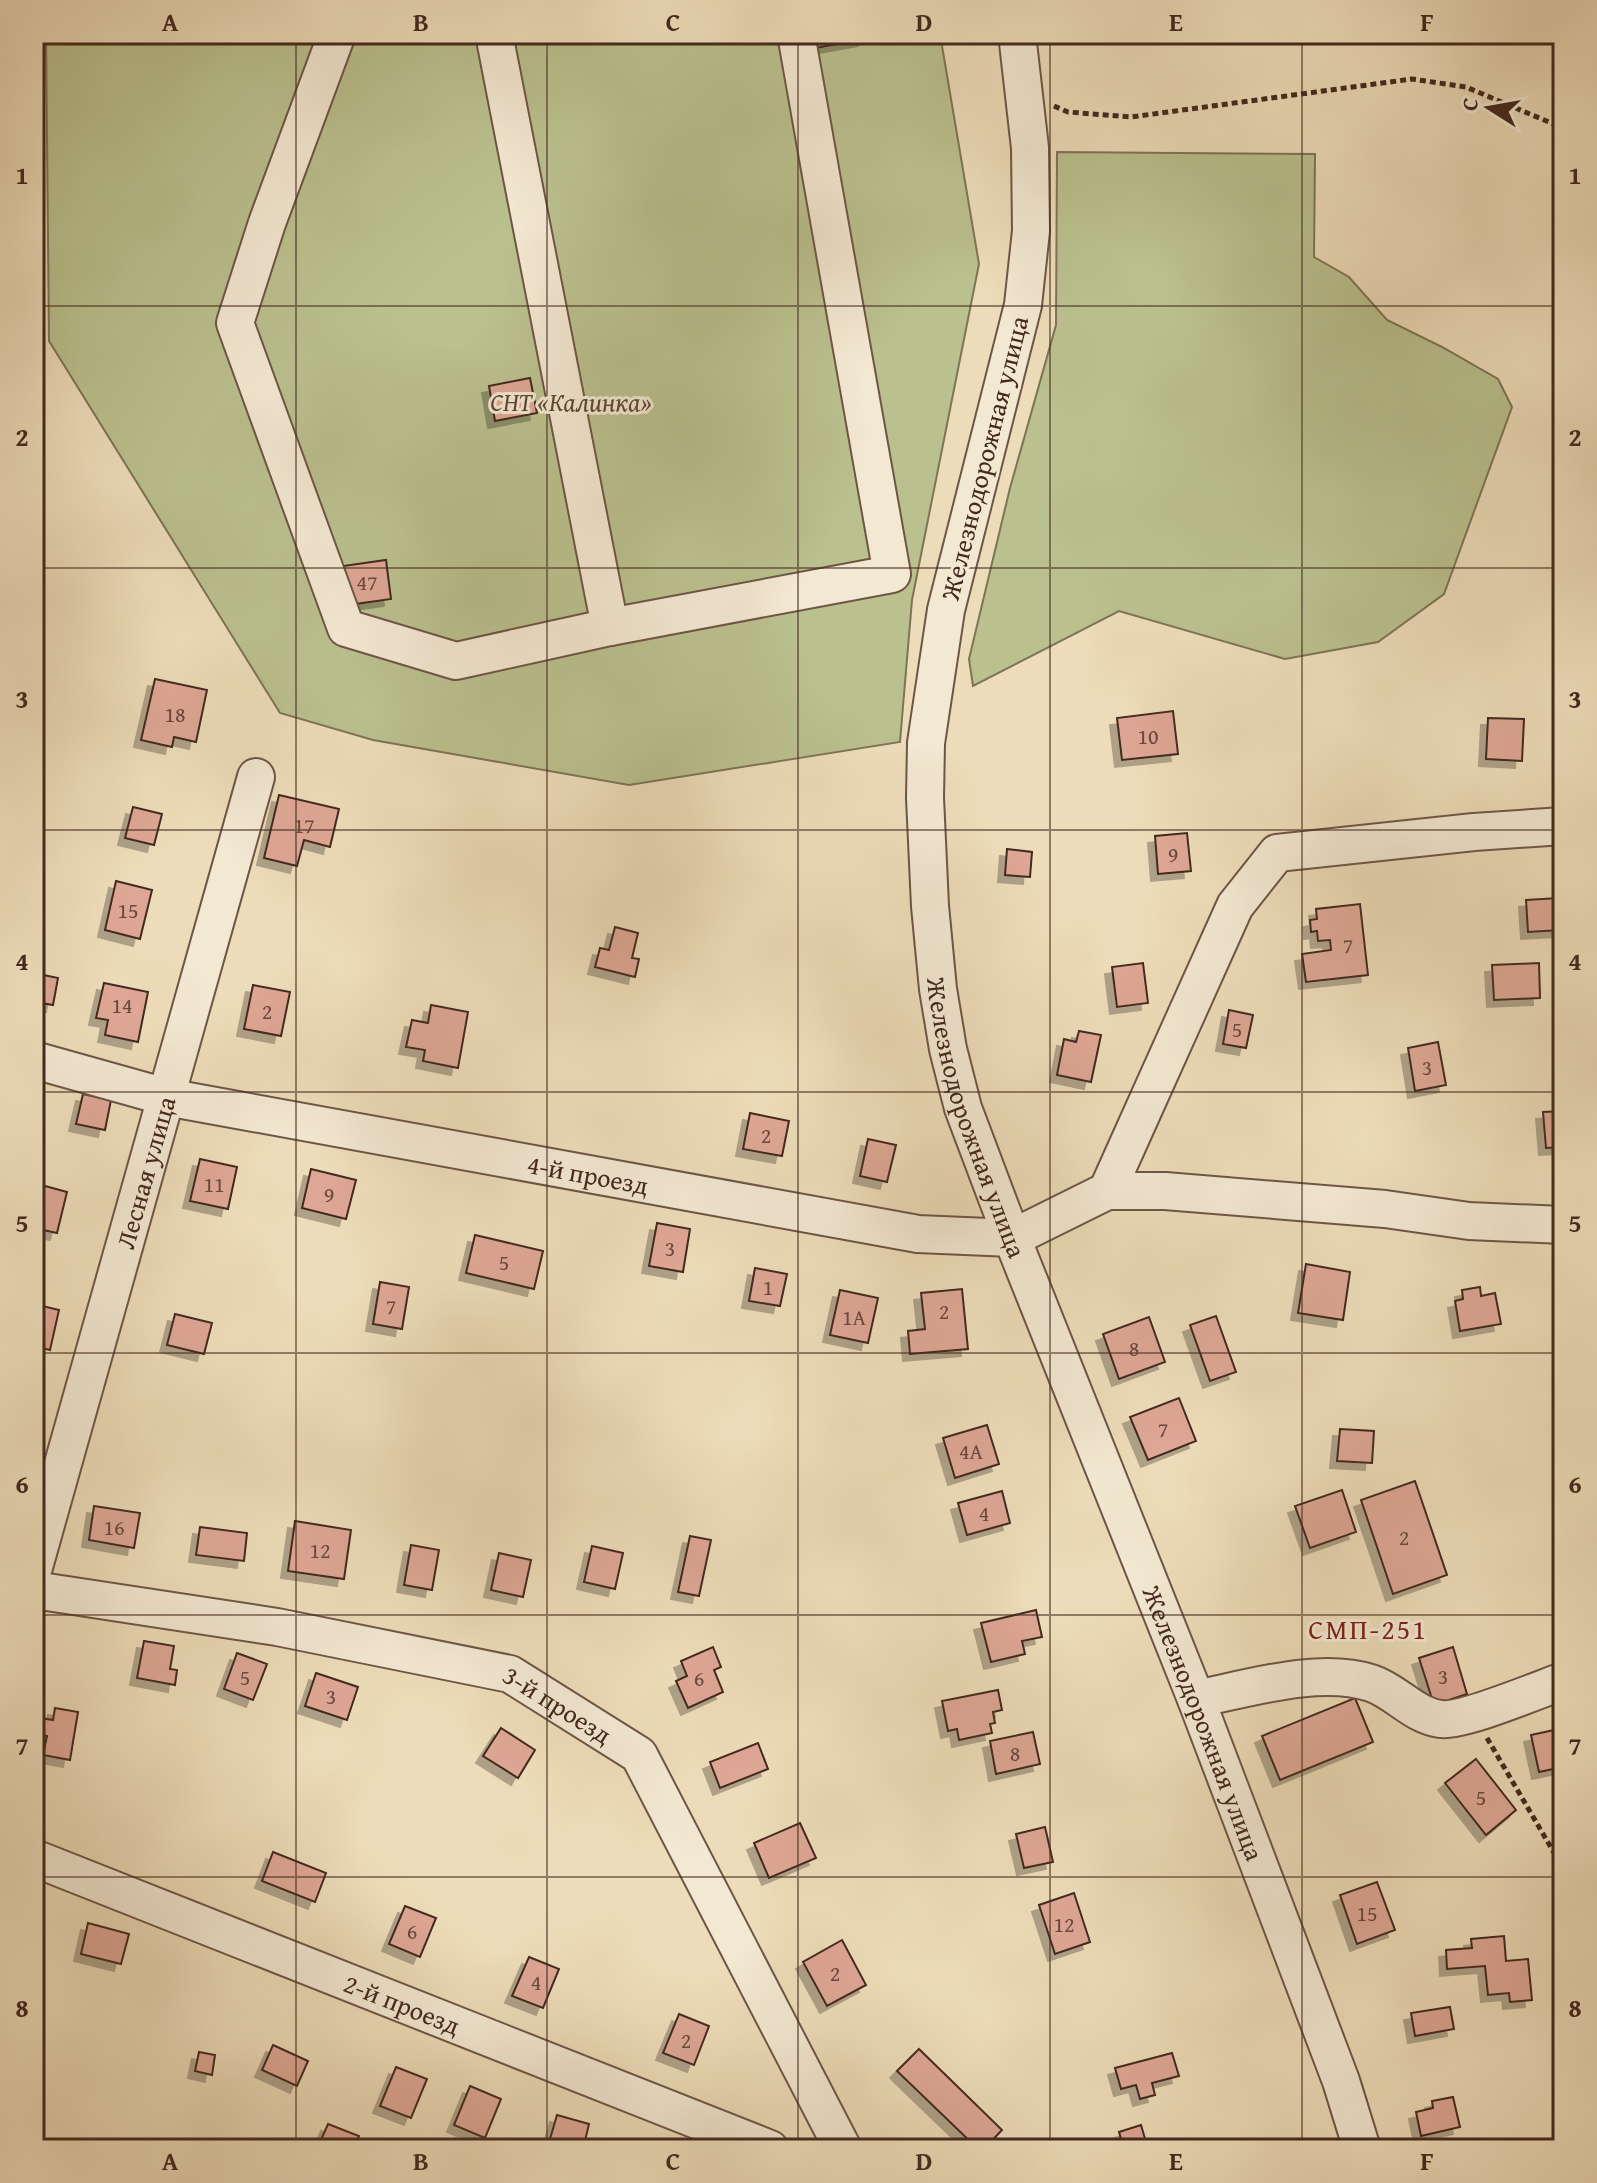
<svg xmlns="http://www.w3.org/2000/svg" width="1597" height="2183" font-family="'Gentium Book Plus',serif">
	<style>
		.green { fill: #bac08e; stroke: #7e7456; stroke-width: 2 }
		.building { fill: #dea795; stroke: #43291f; stroke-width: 2; filter: url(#shadow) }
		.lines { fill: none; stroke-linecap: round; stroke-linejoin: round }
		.minor-casing { stroke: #6e5646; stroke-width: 40 }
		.path { stroke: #43291f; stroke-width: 5; stroke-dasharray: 6 4; stroke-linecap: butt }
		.minor { stroke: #f3e8d2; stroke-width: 36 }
		.grid { fill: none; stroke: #43291f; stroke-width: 2; stroke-opacity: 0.55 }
		.labels { text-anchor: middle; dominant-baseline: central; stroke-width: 6; stroke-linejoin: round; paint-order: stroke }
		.number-label { font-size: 22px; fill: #6a483c }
		.park-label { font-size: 26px; font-style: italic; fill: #5b4735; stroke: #f3e8d2 }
		.street-label { font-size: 26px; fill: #43291f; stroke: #f3e8d2 }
		.neighbourhood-label { font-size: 28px; letter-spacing: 2px; fill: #7a1f14; stroke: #f3e8d2 }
		.neatline { fill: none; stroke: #43291f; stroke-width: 3 }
		.grid-label { font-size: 26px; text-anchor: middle; font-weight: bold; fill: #43291f }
	</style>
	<defs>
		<filter id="shadow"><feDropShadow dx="-7" dy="7" stdDeviation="0" flood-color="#0004"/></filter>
	</defs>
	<rect width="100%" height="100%" fill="#eddcb9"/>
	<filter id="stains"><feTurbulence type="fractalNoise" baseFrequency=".0025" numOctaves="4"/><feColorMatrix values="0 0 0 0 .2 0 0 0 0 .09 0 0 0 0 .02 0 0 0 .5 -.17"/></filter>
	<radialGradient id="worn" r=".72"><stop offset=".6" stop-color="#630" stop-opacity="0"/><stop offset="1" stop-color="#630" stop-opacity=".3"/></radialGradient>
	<g class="green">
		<polygon points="46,34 940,34 979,264 912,600 900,742 629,785 373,740 280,713 49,341"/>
		<polygon points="1057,152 1315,154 1314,257 1349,277 1387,320 1442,347 1498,379 1512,407 1444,594 1378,642 1285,659 1119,611 973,686 969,659 1010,488 1056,325"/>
	</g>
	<g class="building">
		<polygon points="813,34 864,34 865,39 815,48"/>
		<polygon points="530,378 537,413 495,421 489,386"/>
		<polygon points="386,560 391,599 348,605 343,566"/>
		<polygon points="155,679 207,690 196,742 174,737 172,747 141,740"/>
		<polygon points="1173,711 1178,754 1122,760 1117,718"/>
		<polygon points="1488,718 1524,719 1522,761 1486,759"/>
		<polygon points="279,795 339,809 330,847 304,840 297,866 264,858"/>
		<polygon points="133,807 162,814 154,845 125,838"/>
		<polygon points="1187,833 1191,871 1158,874 1155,836"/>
		<polygon points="1007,849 1032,852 1030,877 1005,875"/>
		<polygon points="116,881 152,890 140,939 105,930"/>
		<polygon points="1559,898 1561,930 1528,932 1526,900"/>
		<polygon points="1360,904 1368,975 1306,982 1302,954 1331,950 1330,940 1318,941 1317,931 1311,932 1310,920 1317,919 1316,909"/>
		<polygon points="615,927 638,933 632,958 639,959 635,977 595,967 600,948 609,950"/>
		<polygon points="1143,963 1148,1003 1117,1007 1112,967"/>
		<polygon points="1539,963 1540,998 1494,1000 1492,965"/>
		<polygon points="34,973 58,978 53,1005 35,1002 34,1006"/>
		<polygon points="104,983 148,992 138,1042 105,1035 108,1020 96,1018"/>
		<polygon points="253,985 290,992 281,1036 244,1029"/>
		<polygon points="431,1005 468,1012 458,1068 423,1061 425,1050 406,1047 412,1020 428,1023"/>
		<polygon points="1229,1010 1253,1015 1246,1048 1223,1044"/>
		<polygon points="1079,1031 1101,1035 1091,1082 1057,1075 1064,1039 1076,1042"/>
		<polygon points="1438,1042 1446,1085 1415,1091 1408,1048"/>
		<polygon points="83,1094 111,1100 105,1130 76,1124"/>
		<polygon points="1563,1111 1563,1147 1546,1148 1543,1112"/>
		<polygon points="750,1113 789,1121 782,1156 743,1149"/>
		<polygon points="868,1139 896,1145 887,1182 860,1176"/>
		<polygon points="200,1159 237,1167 228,1209 190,1201"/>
		<polygon points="311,1169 356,1180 346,1219 302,1208"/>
		<polygon points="34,1183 67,1192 57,1233 34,1228"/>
		<polygon points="657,1223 690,1229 683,1272 649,1266"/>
		<polygon points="475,1235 543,1251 534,1289 466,1273"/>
		<polygon points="1306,1264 1350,1272 1343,1320 1298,1313"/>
		<polygon points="755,1268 787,1274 780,1306 749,1301"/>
		<polygon points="380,1282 409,1287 402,1329 373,1324"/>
		<polygon points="1480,1287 1481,1296 1495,1293 1501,1324 1460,1331 1455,1301 1463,1299 1462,1290"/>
		<polygon points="962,1289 968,1349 910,1354 908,1331 925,1329 921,1293"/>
		<polygon points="840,1290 878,1298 868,1343 830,1335"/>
		<polygon points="34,1304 59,1310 50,1350 34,1346"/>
		<polygon points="175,1314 212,1323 204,1354 167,1345"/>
		<polygon points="1216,1316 1236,1372 1210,1381 1190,1325"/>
		<polygon points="1149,1317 1165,1362 1119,1379 1103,1334"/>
		<polygon points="1179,1398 1196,1441 1148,1460 1130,1417"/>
		<polygon points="987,1425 999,1464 955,1478 943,1438"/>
		<polygon points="1340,1429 1374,1431 1372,1463 1337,1461"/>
		<polygon points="1415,1481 1447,1575 1393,1594 1361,1500"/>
		<polygon points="1342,1490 1356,1532 1310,1548 1295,1506"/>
		<polygon points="1002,1491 1010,1523 967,1535 958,1503"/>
		<polygon points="94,1506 140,1513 134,1548 89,1540"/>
		<polygon points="295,1521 351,1530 344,1579 288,1571"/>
		<polygon points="200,1527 247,1533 244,1561 196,1555"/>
		<polygon points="690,1536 711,1540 699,1596 678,1592"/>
		<polygon points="411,1545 439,1550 432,1590 404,1585"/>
		<polygon points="592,1546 623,1553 615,1589 584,1582"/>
		<polygon points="499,1553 531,1560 523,1597 491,1590"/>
		<polygon points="1036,1610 1042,1637 1022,1641 1025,1654 991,1662 981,1623"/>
		<polygon points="144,1641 174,1646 170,1669 177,1670 175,1685 137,1678"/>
		<polygon points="713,1647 721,1667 714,1670 723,1692 688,1708 676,1681 687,1676 681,1661"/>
		<polygon points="1453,1647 1467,1694 1434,1705 1419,1658"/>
		<polygon points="237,1653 267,1664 253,1700 224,1689"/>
		<polygon points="316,1673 358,1687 347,1720 305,1706"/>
		<polygon points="998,1690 1002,1710 993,1712 995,1723 990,1724 992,1733 959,1740 957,1729 948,1731 942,1701"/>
		<polygon points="1355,1698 1373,1742 1280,1780 1262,1736"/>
		<polygon points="55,1708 78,1712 70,1760 43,1755 47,1736 37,1734 40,1718 53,1720"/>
		<polygon points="501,1728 535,1750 518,1778 483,1756"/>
		<polygon points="1563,1728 1563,1767 1539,1772 1531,1735"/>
		<polygon points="1033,1732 1040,1764 996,1774 990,1741"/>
		<polygon points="758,1743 768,1769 720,1788 710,1762"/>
		<polygon points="1476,1759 1516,1810 1486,1835 1445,1783"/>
		<polygon points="800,1823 816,1858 769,1878 754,1843"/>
		<polygon points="1045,1827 1053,1862 1024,1868 1016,1834"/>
		<polygon points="273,1852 326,1873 315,1902 262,1881"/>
		<polygon points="1377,1882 1395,1930 1357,1944 1340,1895"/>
		<polygon points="1074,1893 1090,1942 1055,1954 1039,1905"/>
		<polygon points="405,1906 436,1918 420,1957 389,1944"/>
		<polygon points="88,1923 129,1934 121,1964 81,1954"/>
		<polygon points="1504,1936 1506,1961 1528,1959 1532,2000 1510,2002 1509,1993 1488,1995 1485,1966 1447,1969 1446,1950 1472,1948 1471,1939"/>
		<polygon points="842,1940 866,1985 827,2006 803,1962"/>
		<polygon points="529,1957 559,1969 543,2008 512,1996"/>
		<polygon points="1450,2007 1454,2029 1415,2036 1411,2013"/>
		<polygon points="679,2014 709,2026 694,2065 663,2053"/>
		<polygon points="273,2045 308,2061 297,2086 262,2070"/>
		<polygon points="919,2049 1002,2130 984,2149 978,2149 897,2071"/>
		<polygon points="199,2052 215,2055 212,2075 195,2071"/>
		<polygon points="1172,2053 1179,2076 1152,2083 1155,2095 1140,2099 1136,2085 1121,2089 1115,2068"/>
		<polygon points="396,2067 427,2079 411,2118 380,2106"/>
		<polygon points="470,2086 501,2099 485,2138 454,2125"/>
		<polygon points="1453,2097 1460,2127 1421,2136 1416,2112 1433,2108 1432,2101"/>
		<polygon points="34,2115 43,2119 34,2139"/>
		<polygon points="557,2115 589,2124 583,2149 560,2149 561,2142 550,2139"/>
		<polygon points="328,2124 359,2136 354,2149 317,2149"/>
		<polygon points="1141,2125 1148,2149 1124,2149 1119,2132"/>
	</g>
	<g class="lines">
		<defs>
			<g id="minor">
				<polyline points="337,34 267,223 235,323 346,628 456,661 610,627 892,574 796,34"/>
				<polyline points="494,34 610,627"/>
				<path id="s1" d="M1017 34 1030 148 1031 231 1023 305 946 610 926 743 925 798 930 906 938 989 948 1049 963 1108 1012 1238 1196 1699 1341 2081 1362 2149"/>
				<path id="s2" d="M34 1060 166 1097 918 1234 1012 1238 1107 1191 1235 906 1277 853 1474 832 1563 826"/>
				<polyline points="1107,1191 1165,1191 1385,1209 1469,1221 1563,1225"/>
				<path id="s3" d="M34 1567 256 777"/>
				<path id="s4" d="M34 1590 277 1627 510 1674 639 1755 843 2149"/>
				<path d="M1196 1699C1247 1689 1319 1666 1371 1683 1396 1691 1414 1716 1441 1719 1462 1722 1538 1690 1563 1681"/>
				<path id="s5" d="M34 1858 770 2149"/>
			</g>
		</defs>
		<use href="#minor" class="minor-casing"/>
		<g class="path">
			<polyline points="1054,106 1068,112 1131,117 1412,79 1466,87 1563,128"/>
			<polyline points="1487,1738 1563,1868"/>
		</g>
		<use href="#minor" class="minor"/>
	</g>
	<path class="grid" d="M296 34V2149M547 34V2149M798 34V2149M1050 34V2149M1302 34V2149M34 306H1563M34 568H1563M34 830H1563M34 1092H1563M34 1353H1563M34 1615H1563M34 1877H1563"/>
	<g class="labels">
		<g class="number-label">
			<text x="367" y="582">47</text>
			<text x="175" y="714">18</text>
			<text x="1148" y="736">10</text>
			<text x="304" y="825">17</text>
			<text x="1173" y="854">9</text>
			<text x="128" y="910">15</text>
			<text x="1348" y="945">7</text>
			<text x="122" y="1005">14</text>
			<text x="267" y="1011">2</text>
			<text x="1237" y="1029">5</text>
			<text x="1427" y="1067">3</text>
			<text x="766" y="1135">2</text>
			<text x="214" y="1184">11</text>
			<text x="329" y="1194">9</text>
			<text x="670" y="1248">3</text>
			<text x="504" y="1262">5</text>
			<text x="768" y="1287">1</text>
			<text x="391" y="1306">7</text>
			<text x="944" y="1311">2</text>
			<text x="854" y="1317">1А</text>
			<text x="1134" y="1348">8</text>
			<text x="1163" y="1429">7</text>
			<text x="971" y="1451">4А</text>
			<text x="984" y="1513">4</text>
			<text x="114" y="1527">16</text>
			<text x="1404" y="1537">2</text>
			<text x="320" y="1550">12</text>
			<text x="1443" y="1676">3</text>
			<text x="245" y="1677">5</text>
			<text x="699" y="1678">6</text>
			<text x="331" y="1696">3</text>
			<text x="1015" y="1753">8</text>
			<text x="1481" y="1797">5</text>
			<text x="1367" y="1913">15</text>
			<text x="1064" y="1924">12</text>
			<text x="412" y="1931">6</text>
			<text x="835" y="1973">2</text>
			<text x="536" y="1982">4</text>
			<text x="686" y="2040">2</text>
		</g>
		<g class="park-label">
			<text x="571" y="401">СНТ «Калинка»</text>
		</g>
		<g class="street-label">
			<text transform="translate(984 458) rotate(-76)">Железнодорожная улица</text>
			<text stroke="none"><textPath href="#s1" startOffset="1102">Железнодорожная улица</textPath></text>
			<text stroke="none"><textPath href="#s3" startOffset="410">Лесная улица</textPath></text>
			<text stroke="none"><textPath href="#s2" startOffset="566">4-й проезд</textPath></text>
			<text stroke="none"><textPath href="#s4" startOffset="540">3-й проезд</textPath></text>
			<text stroke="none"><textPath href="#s1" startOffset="1750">Железнодорожная улица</textPath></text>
			<text stroke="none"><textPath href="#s5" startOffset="396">2-й проезд</textPath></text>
		</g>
		<g class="neighbourhood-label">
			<text x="1368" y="1628">СМП-251</text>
		</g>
	</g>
	<rect width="1597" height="2183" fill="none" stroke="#eddcb9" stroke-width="88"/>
	<g transform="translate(1489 108) rotate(281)" stroke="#f3e8d2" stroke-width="6" paint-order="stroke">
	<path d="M0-6L14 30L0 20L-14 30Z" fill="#43291f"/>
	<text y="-12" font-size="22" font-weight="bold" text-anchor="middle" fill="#43291f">С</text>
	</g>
	<rect x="44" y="44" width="1509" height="2095" class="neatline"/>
	<g class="grid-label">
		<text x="170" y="31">A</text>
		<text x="421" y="31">B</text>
		<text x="673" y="31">C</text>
		<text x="924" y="31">D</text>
		<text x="1176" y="31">E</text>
		<text x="1427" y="31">F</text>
		<text x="22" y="184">1</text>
		<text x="1575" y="184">1</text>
		<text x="22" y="446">2</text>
		<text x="1575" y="446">2</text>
		<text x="22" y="708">3</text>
		<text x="1575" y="708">3</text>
		<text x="22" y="970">4</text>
		<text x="1575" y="970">4</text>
		<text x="22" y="1232">5</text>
		<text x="1575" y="1232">5</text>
		<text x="22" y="1493">6</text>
		<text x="1575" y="1493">6</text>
		<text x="22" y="1755">7</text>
		<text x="1575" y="1755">7</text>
		<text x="22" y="2017">8</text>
		<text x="1575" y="2017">8</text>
		<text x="170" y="2170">A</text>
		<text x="421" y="2170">B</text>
		<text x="673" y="2170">C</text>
		<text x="924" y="2170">D</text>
		<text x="1176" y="2170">E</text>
		<text x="1427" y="2170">F</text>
	</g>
	<rect width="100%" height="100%" filter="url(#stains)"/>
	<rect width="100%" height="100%" fill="url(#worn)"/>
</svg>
